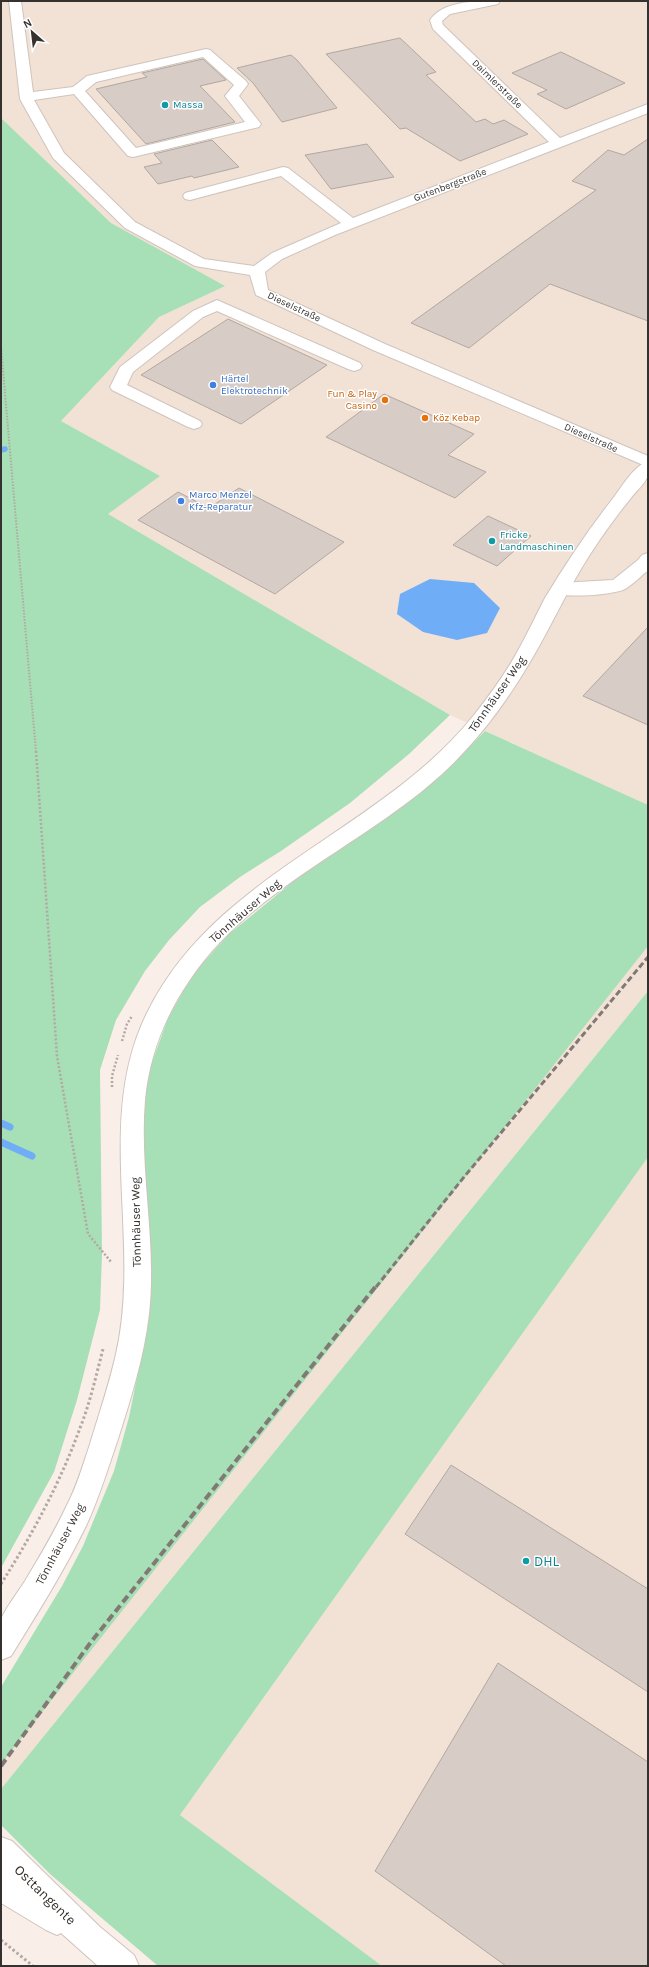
<svg xmlns="http://www.w3.org/2000/svg" width="649" height="1967" font-family="Karla,sans-serif">
	<style>
		.built { fill: #f2e1d5 }
		.green { fill: #a7dfb6 }
		.water { fill: #6faef7 }
		.lines { fill: none; stroke-linecap: round; stroke-linejoin: round }
		.stream-far1 { stroke: #6faef7; stroke-width: 5.5 }
		.stream { stroke: #6faef7; stroke-width: 7 }
		.building { fill: #d7cdc6; stroke: #b2a8a1 }
		.minor-casing { stroke: #cec4bd; stroke-width: 2 }
		.major-casing { stroke: #cec4bd; stroke-width: 2 }
		.path-far2 { stroke: #b1a9a3; stroke-width: 2; stroke-dasharray: 1.5 1.5; stroke-linecap: butt }
		.path-far1 { stroke: #b1a9a3; stroke-width: 2.5; stroke-dasharray: 2 2; stroke-linecap: butt }
		.path { stroke: #b1a9a3; stroke-width: 3; stroke-dasharray: 2.5 2.5; stroke-linecap: butt }
		.minor { fill: #fff; fill-rule: evenodd }
		.major { fill: #fff; fill-rule: evenodd }
		.rail-far1 { stroke: #807975; stroke-width: 3; stroke-dasharray: 6 3; stroke-linecap: butt }
		.rail { stroke: #807975; stroke-width: 4; stroke-dasharray: 8 4; stroke-linecap: butt }
		.culture-dot { fill: #0f9aa8; stroke: #fff; stroke-width: 1.5 }
		.shop-dot { fill: #3f7fe0; stroke: #fff; stroke-width: 1.5 }
		.food-dot { fill: #e8710a; stroke: #fff; stroke-width: 1.5 }
		.labels { text-anchor: middle; dominant-baseline: central; stroke-width: 3; stroke-linejoin: round; paint-order: stroke }
		.far-street-label { font-size: 10px; fill: #35312e; stroke: #fff }
		.far-culture-label { font-size: 10px; fill: #0d838f; stroke: #fff; text-anchor: start }
		.far-shop-label { font-size: 10px; fill: #366cbe; stroke: #fff; text-anchor: start }
		.far-food-label { font-size: 10px; fill: #c56008; stroke: #fff; text-anchor: end }
		.street-label { font-size: 12px; fill: #35312e; stroke: #fff }
		.near-culture-label { font-size: 14px; fill: #0d838f; stroke: #fff; text-anchor: start }
		.near-street-label { font-size: 14px; fill: #35312e; stroke: #fff }
	</style>
	<rect width="100%" height="100%" fill="#faefe8"/>
	<g class="built">
		<polygon points="1,1 648,1 648,805 450,715 107,514 160,476 61,421 159,317 224,286 111,223 1,118"/>
		<polygon points="648,940 648,991 1,1789 1,1750"/>
		<polygon points="648,1157 648,1966 382,1966 180,1815"/>
	</g>
	<g class="green">
		<polygon points="1,118 111,223 225,286 159,317 61,421 160,476 108,514 450,715 409,754 350,803 281,851 240,877 200,907 169,940 145,971 116,1020 100,1070 102,1254 100,1310 77,1400 54,1472 1,1568"/>
		<polygon points="485,731 648,805 648,946 1,1764 1,1687 62,1586 83,1546 114,1471 129,1417 140,1363 148,1300 150,1233 145,1176 143,1110 150,1068 168,1018 193,974 229,934 294,881 385,818 440,776"/>
		<polygon points="648,991 648,1157 180,1815 382,1966 158,1966 50,1874 1,1825 1,1789"/>
	</g>
	<polygon class="water" points="430,579 474,583 500,608 487,633 457,640 423,632 397,614 400,594"/>
	<g class="lines">
		<polyline class="stream-far1" points="1,450 5,449"/>
		<g class="stream">
			<polyline points="1,1123 10,1127"/>
			<polyline points="1,1142 32,1156"/>
		</g>
	</g>
	<g class="building">
		<polygon points="400,38 436,72 426,75 476,122 485,119 493,124 504,120 528,134 460,161 406,128 400,129 326,54"/>
		<polygon points="561,52 625,83 566,109 537,94 547,90 512,73"/>
		<polygon points="291,55 297,60 337,108 282,122 253,83 237,68"/>
		<polygon points="203,59 226,80 200,86 235,122 146,144 96,89 147,77 142,73"/>
		<polygon points="648,139 648,321 550,284 469,348 411,323 596,190 572,181 608,150 624,155"/>
		<polygon points="212,140 239,167 194,178 192,176 158,184 144,167 162,163 154,154"/>
		<polygon points="367,144 394,177 331,189 305,155"/>
		<polygon points="228,319 327,365 241,424 141,375"/>
		<polygon points="384,394 474,434 448,455 486,472 455,498 326,437"/>
		<polygon points="239,488 344,542 275,594 138,520 178,492 209,508"/>
		<polygon points="488,516 531,536 497,566 453,545"/>
		<polygon points="648,627 648,725 583,696"/>
		<polygon points="451,1465 648,1589 648,1692 405,1534"/>
		<polygon points="498,1663 648,1762 648,1966 506,1966 375,1871"/>
	</g>
	<g class="lines">
		<defs>
			<g id="minor">
				<path d="M9 1H21L33 92 73 87 87 76 206 49 210 50 246 81 248 84 239 96 261 124 259 127 133 157 128 156 74 94 34 100 64 153 135 222 204 259 254 266 272 253 341 223 281 176 190 200 185 199 183 196 185 193 283 167 288 168 353 218 549 142 433 29 430 20C444 0 478 1 500 1L498 4 450 14 442 21 443 25 560 138 648 104V113L335 235 282 259 265 272 268 290 385 344 648 456V467L373 350 256 295 250 275 195 266 125 228 53 158 20 99ZM203 57 234 85 225 96 245 122 136 148 85 91 96 82Z"/>
				<polygon points="217,300 360,363 362,366 360,369 354,371 348,369 217,311 203,317 133,372 127,385 200,421 202,424 200,427 194,429 188,427 112,390 110,387 120,367 193,311"/>
				<path d="M648 553V571C640 576 632 586 623 590 607 595 570 598 554 593L551 589 554 585 560 583 613 580 638 560 642 555Z"/>
			</g>
			<g id="major">
				<path d="M648 461C648 466 649 471 648 475 646 483 636 491 631 498 616 516 602 536 589 556 567 590 551 627 530 662 506 703 477 742 442 774 363 846 250 889 189 981 165 1016 149 1057 145 1100 139 1171 157 1243 149 1314 144 1357 131 1398 118 1439 108 1468 99 1498 86 1526 64 1571 37 1614 11 1656L1 1660C1 1648 0 1629 2 1617 8 1605 18 1592 25 1581 40 1556 55 1531 67 1505 77 1486 83 1465 90 1444 99 1414 109 1385 116 1354 142 1240 94 1120 147 1013 215 873 381 832 474 715 489 696 503 677 515 656 526 637 535 617 545 598 566 563 589 529 614 497 623 485 634 466 648 461Z"/>
				<polygon points="1,1837 12,1841 100,1927 134,1955 139,1966 98,1966 61,1933 57,1935 46,1930 1,1903"/>
			</g>
		</defs>
		<use href="#minor" class="minor-casing"/>
		<use href="#major" class="major-casing"/>
		<polyline class="path-far2" points="1,347 36,752"/>
		<g class="path-far1">
			<polyline points="36,751 57,1056 88,1234 112,1263"/>
			<polyline points="122,1041 127,1024 132,1016"/>
			<polyline points="112,1087 112,1076 118,1055"/>
		</g>
		<g class="path">
			<path d="M1 1584C32 1535 60 1483 80 1428 90 1403 96 1376 103 1349"/>
			<polyline points="1,1940 33,1966"/>
		</g>
		<use href="#minor" class="minor"/>
		<use href="#major" class="major"/>
		<polyline class="rail-far1" points="376,1287 464,1177 648,957"/>
		<polyline class="rail" points="1,1766 91,1642 376,1286"/>
	</g>
	<g class="culture-dot">
		<circle cx="165" cy="105" r="4"/>
		<circle cx="492" cy="541" r="4"/>
		<circle cx="526" cy="1561" r="4"/>
	</g>
	<g class="shop-dot">
		<circle cx="213" cy="385" r="4"/>
		<circle cx="181" cy="501" r="4"/>
	</g>
	<g class="food-dot">
		<circle cx="385" cy="400" r="4"/>
		<circle cx="425" cy="418" r="4"/>
	</g>
	<g class="labels">
		<g class="far-street-label">
			<text transform="translate(497 84) rotate(44)">Daimlerstraße</text>
			<text transform="translate(450 185) rotate(-21)">Gutenbergstraße</text>
			<text transform="translate(294 307) rotate(25)">Dieselstraße</text>
			<text transform="translate(591 438) rotate(24)">Dieselstraße</text>
		</g>
		<g class="far-culture-label">
			<text x="173" y="105">Massa</text>
			<text x="500" y="535">Fricke<tspan x="500" dy="12">Landmaschinen</tspan></text>
		</g>
		<g class="far-shop-label">
			<text x="221" y="379">Härtel<tspan x="221" dy="12">Elektrotechnik</tspan></text>
			<text x="189" y="495">Marco Menzel<tspan x="189" dy="12">Kfz-Reparatur</tspan></text>
		</g>
		<g class="far-food-label">
			<text x="377" y="394">Fun &amp; Play<tspan x="377" dy="12">Casino</tspan></text>
			<text x="433" y="418" text-anchor="start">Köz Kebap</text>
		</g>
		<g class="street-label">
			<text transform="translate(497 694) rotate(-55)">Tönnhäuser Weg</text>
			<text transform="translate(245 911) rotate(-41)">Tönnhäuser Weg</text>
			<text transform="translate(136 1222) rotate(-91)">Tönnhäuser Weg</text>
			<text transform="translate(60 1544) rotate(-62)">Tönnhäuser Weg</text>
		</g>
		<g class="near-culture-label">
			<text x="534" y="1561">DHL</text>
		</g>
		<g class="near-street-label">
			<text transform="translate(45 1895) rotate(44)">Osttangente</text>
		</g>
	</g>
	<rect width="649" height="1967" fill="none" stroke="#35312e" stroke-width="4"/>
	<g transform="translate(32 32) rotate(332)" stroke="#ffffff" stroke-width="3" paint-order="stroke">
	<path d="M0-3L7 15L0 10L-7 15Z" fill="#35312e"/>
	<text y="-6" font-size="11" font-weight="bold" text-anchor="middle" fill="#35312e">N</text>
	</g>
</svg>
